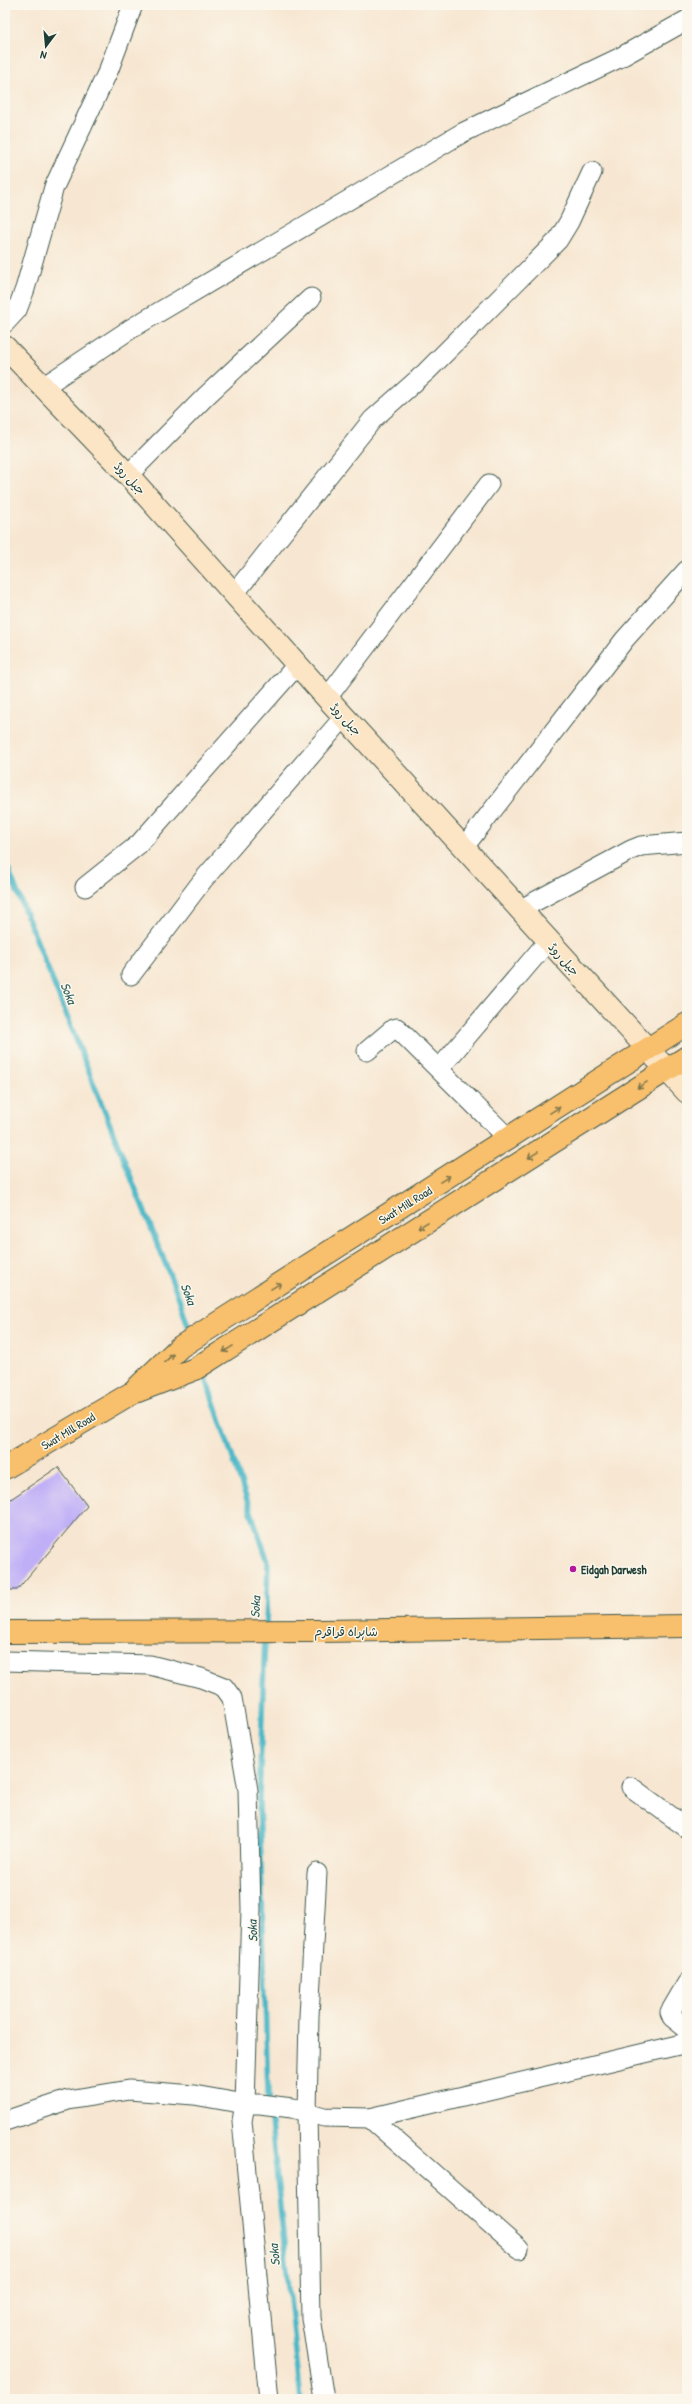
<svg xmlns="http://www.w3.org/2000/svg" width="692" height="2404" font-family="'Patrick Hand','Playpen Sans Arabic',sans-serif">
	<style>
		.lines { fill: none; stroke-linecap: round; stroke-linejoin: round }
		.stream { stroke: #4bb8c7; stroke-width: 5.5 }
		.building { fill: #bfaff7 }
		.street-casing { stroke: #3f564c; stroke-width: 21 }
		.secondary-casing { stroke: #3f564c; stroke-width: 24 }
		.primary-casing { stroke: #3f564c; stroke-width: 24 }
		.highway-casing { stroke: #3f564c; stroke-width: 24 }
		.street { stroke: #fff; stroke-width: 19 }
		.secondary { stroke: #fce5c4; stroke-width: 22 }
		.primary { stroke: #f8bf6c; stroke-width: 22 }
		.highway { stroke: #f8bf6c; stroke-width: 22 }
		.oneway { stroke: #81784d }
		.poi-dot { fill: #b5179e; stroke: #fbf7ec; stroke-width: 1.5 }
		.labels { text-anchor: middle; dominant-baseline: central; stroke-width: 3; stroke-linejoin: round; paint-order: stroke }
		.street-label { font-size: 12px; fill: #1f3d34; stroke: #fbf7ec }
		.poi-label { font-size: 12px; font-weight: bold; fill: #1f3d34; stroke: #fbf7ec; text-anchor: start }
		.water-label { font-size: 13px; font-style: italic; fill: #2a5c59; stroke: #fbf7ec }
	</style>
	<rect width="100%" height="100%" fill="#fbf7ec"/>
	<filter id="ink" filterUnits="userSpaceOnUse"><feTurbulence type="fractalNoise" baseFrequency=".025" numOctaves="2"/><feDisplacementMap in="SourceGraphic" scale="8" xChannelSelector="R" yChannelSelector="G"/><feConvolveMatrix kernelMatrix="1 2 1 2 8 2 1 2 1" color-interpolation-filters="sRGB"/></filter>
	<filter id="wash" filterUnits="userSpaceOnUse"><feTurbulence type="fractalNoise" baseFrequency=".012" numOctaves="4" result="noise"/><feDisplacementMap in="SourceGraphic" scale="16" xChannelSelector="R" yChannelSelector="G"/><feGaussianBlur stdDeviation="0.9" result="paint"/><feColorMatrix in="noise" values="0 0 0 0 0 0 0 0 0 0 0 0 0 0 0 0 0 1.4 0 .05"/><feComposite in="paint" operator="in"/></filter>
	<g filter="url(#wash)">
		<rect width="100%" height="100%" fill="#f7e7d2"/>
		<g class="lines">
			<g class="stream">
				<polyline points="5,861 179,1298 191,1335"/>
				<polyline points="203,1370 268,1562 266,1627"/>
				<polyline points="265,1635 259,1800 268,2095 301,2399"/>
			</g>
		</g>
		<g id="blocks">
			<polygon class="building" points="58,1467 87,1506 17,1590 5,1590 5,1503"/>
		</g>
	</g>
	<g filter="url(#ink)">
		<use href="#blocks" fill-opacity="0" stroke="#3f564c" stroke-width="1"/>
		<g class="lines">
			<defs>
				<g id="street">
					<polyline points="5,323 17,310 25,289 54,187 109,69 133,5"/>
					<polyline points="43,387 132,328 462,133 619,58 687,20"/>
					<polyline points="128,475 206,396 311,298"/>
					<polyline points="234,594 373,419 426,372 558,240 569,222 592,172"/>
					<polyline points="327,698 489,484"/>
					<polyline points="464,847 625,639 687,570"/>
					<polyline points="85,887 139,844 297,665"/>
					<polyline points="521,909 631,850 641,846 687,842"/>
					<polyline points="131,975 203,880 344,717"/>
					<polyline points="367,1051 393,1029 397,1028 509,1139"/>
					<polyline points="440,1068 548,941"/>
					<polyline points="5,1661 150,1665 201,1678 224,1687 232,1698 248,1790 251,1909 245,2104 242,2121 269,2399"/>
					<polyline points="631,1787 687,1828"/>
					<polyline points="317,1873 309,2016 307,2113 311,2318 324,2399"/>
					<polyline points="687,1983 670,2012 672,2017 687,2029"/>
					<polyline points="370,2118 519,2249"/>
					<polyline points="5,2121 68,2100 129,2090 194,2095 245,2104 260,2104 292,2108 324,2117 370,2118 687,2043"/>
				</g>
				<polyline id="secondary" points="5,347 128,475 327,698 687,1092"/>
				<g id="primary">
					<polyline points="138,1387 180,1347 687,1024"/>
					<polyline points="5,1468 130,1394 195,1369 687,1057"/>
				</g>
				<polyline id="highway" points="5,1632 320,1631 687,1626"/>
			</defs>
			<use href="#street" class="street-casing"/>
			<use href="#secondary" class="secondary-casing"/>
			<use href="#primary" class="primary-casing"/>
			<use href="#highway" class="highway-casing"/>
			<use href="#street" class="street"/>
			<use href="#secondary" class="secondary"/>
			<use href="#primary" class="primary"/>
			<use href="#highway" class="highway"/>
		</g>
		<defs><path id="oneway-shaft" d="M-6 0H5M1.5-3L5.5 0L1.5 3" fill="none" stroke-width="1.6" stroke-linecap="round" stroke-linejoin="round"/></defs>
		<g class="oneway">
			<use href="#oneway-shaft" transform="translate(642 1085) rotate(148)"/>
			<use href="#oneway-shaft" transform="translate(555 1110) rotate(-32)"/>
			<use href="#oneway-shaft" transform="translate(533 1155) rotate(148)"/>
			<use href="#oneway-shaft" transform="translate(445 1179) rotate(-32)"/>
			<use href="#oneway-shaft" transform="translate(423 1225) rotate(148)"/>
			<use href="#oneway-shaft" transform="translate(276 1286) rotate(-32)"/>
			<use href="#oneway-shaft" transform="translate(228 1349) rotate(148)"/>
			<use href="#oneway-shaft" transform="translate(169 1358) rotate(-43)"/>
		</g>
	</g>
	<circle class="poi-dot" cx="573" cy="1569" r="4"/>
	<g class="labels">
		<g class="street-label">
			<text transform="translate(130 478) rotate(47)">جیل روڈ</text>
			<text transform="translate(346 719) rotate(47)">جیل روڈ</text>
			<text transform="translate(564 959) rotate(48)">جیل روڈ</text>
			<text transform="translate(405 1205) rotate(-32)">Swat Mill Road</text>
			<text transform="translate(68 1431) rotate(-31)">Swat Mill Road</text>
			<text x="346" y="1631">شاہراہ قراقرم</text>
		</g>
		<g class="poi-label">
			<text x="581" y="1569">Eidgah Darwesh</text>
		</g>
		<g class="water-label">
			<text transform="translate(69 993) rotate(68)">Soka</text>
			<text transform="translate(189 1294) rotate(70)">Soka</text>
			<text transform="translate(255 1607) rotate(-88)">Soka</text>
			<text transform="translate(252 1931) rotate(-92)">Soka</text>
			<text transform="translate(274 2255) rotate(-96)">Soka</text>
		</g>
	</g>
	<rect width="692" height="2404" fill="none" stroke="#fbf7ec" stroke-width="20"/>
	<g transform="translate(46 46) rotate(196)" stroke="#fbf7ec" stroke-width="3" paint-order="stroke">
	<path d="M0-3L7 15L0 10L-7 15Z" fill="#1f3d34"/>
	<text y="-6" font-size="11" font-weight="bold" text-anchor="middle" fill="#1f3d34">N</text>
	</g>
</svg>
